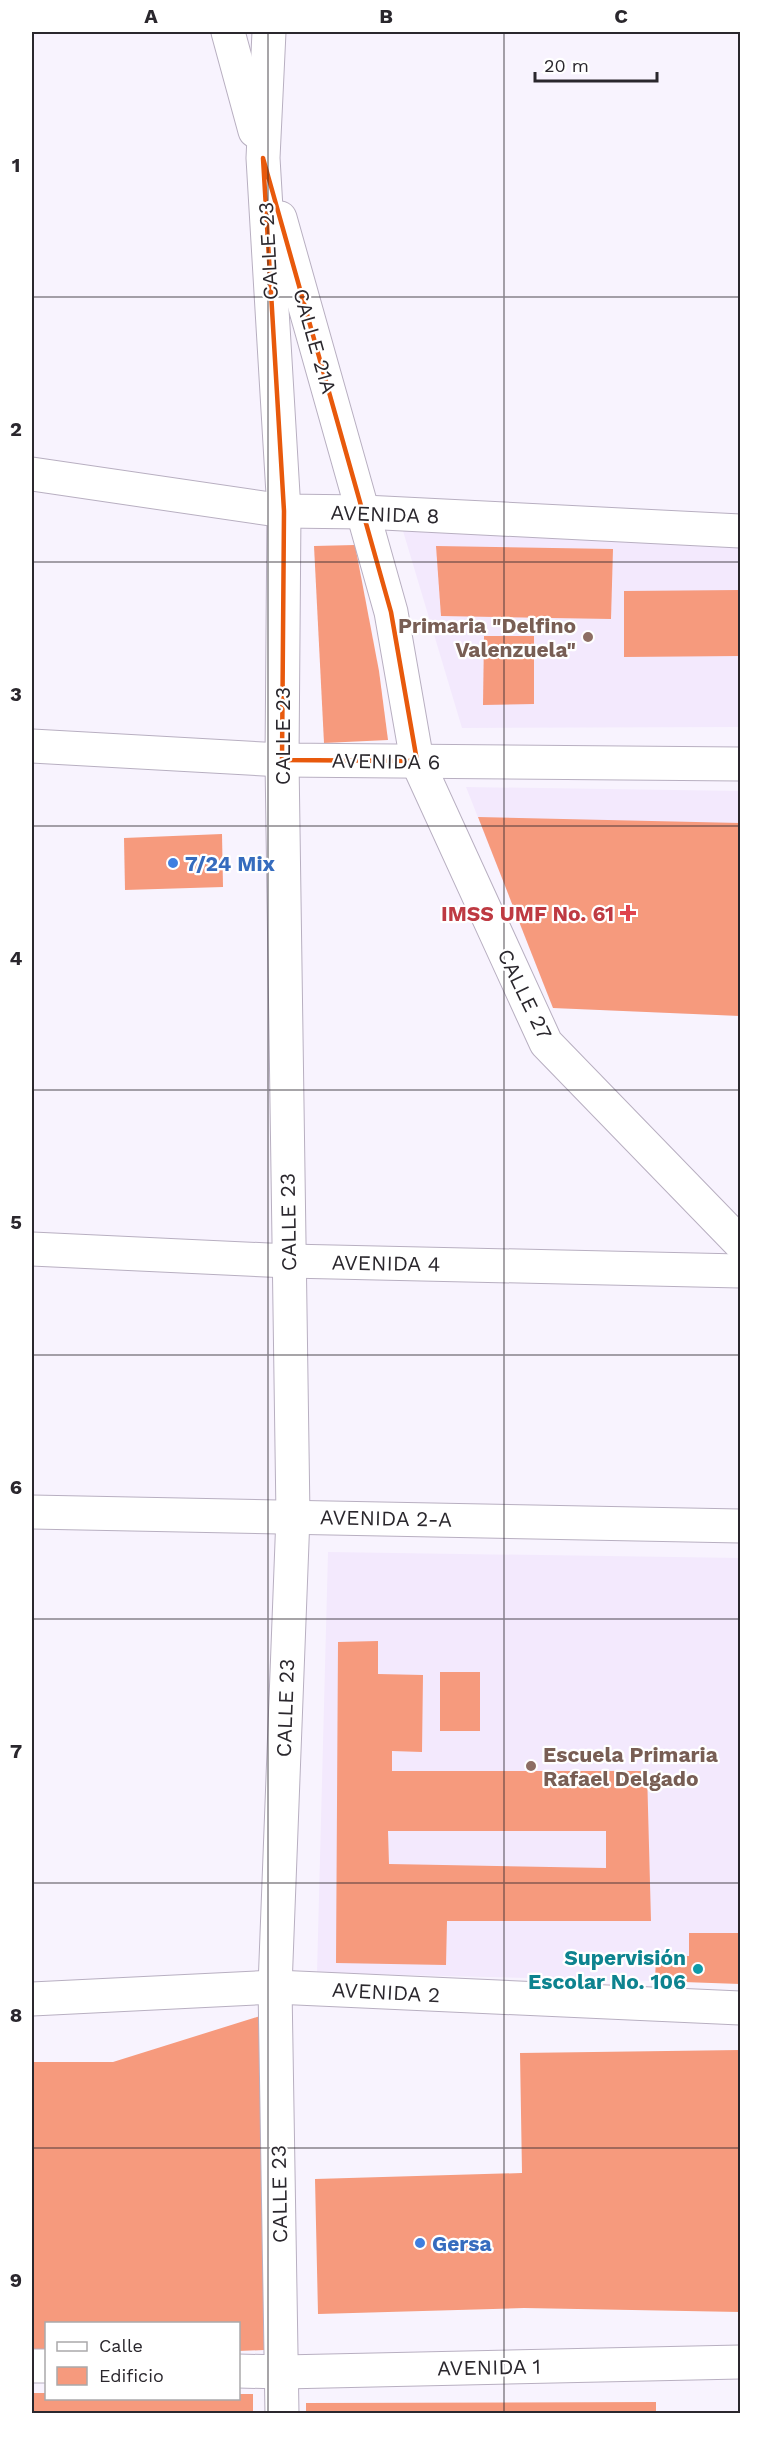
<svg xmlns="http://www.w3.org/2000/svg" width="772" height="2445" font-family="'Work Sans',sans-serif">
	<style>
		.built { fill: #f3e9fd }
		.building { fill: #f69a7d; fill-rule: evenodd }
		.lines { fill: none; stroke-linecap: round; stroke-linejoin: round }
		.minor-casing { stroke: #b8afc1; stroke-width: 35 }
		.secondary-casing { stroke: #b8afc1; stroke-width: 35 }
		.minor { stroke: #fff; stroke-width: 33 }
		.secondary { stroke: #fff; stroke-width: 33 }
		.marked { fill: none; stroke: #e8590c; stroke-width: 4.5; stroke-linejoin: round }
		.grid { fill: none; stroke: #2a272d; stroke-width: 1.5; stroke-opacity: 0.55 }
		.education-dot { fill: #8d6e63; stroke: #fff; stroke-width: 2 }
		.shop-dot { fill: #3f7fe0; stroke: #fff; stroke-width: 2 }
		.health-dot { fill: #e0444e; stroke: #fff; stroke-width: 2 }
		.culture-dot { fill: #0f9aa8; stroke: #fff; stroke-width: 2 }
		.labels { text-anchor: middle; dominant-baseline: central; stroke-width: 4.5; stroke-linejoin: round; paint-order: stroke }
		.street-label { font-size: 21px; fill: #2a272d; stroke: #fff }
		.education-label { font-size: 21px; font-weight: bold; fill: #785e54; stroke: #fff; text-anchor: end }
		.shop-label { font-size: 21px; font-weight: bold; fill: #366cbe; stroke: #fff; text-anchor: start }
		.health-label { font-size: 21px; font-weight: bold; fill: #be3a42; stroke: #fff; text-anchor: end }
		.culture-label { font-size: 21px; font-weight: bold; fill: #0d838f; stroke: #fff; text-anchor: end }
		.neatline { fill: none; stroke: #2a272d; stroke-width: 2 }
		.grid-label { font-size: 20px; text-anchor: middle; font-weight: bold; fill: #2a272d }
	</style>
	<rect width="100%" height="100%" fill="#f8f3fe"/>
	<g class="built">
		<polygon points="403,531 740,547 740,727 462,728"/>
		<polygon points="466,787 740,791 740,1016 553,1008"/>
		<polygon points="328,1552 740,1558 740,1983 317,1973"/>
	</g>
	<g class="building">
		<polygon points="355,545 379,671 388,740 324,743 314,546"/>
		<polygon points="436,546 613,549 611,619 441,616"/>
		<polygon points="740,590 740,656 624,657 624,591"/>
		<polygon points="484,636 534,636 534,704 483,705"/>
		<polygon points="478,817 740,823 740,1016 553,1008"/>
		<polygon points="222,834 223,887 125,890 124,838"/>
		<path d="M378 1641V1674L423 1675 422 1752 392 1751V1771H647L651 1921H447L446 1965 336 1963 338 1642ZM388 1831H606V1868L389 1864Z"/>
		<rect x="440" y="1672" width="40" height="59"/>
		<polygon points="689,1933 740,1933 740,1984 655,1981 656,1956 689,1956"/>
		<polygon points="260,2016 264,2350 238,2351 238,2324 46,2324 46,2353 32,2353 32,2062 113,2062"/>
		<polygon points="740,2050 740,2312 524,2308 318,2314 315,2179 522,2173 520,2053"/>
		<polygon points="32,2393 46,2393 46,2398 238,2398 238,2394 253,2394 253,2414 32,2414"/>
		<polygon points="656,2402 656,2414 306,2414 306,2403"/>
	</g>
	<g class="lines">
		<defs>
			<g id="minor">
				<polyline points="228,32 255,131"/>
				<polyline points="269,32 263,158 284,511 282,760 293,1516 275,1987 282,2414"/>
				<polyline points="280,218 391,612 417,761 546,1043 740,1243"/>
				<polyline points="32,474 284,511 364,512 740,531"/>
				<polyline points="32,746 282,760 740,764"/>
				<polyline points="32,1249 289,1261 740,1271"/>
				<polyline points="32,1512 740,1526"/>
				<polyline points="32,1999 275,1987 740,2008"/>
			</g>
			<g id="secondary">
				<polyline points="32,2366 46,2366"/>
				<polyline points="238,2371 283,2372 740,2362"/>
			</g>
		</defs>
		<use href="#minor" class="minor-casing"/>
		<use href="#secondary" class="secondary-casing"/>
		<use href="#minor" class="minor"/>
		<use href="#secondary" class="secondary"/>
	</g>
	<path class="marked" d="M263 158 391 612 417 761 282 760 284 511Z"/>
	<path class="grid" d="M268 32V2414M504 32V2414M32 297H740M32 562H740M32 826H740M32 1090H740M32 1355H740M32 1619H740M32 1883H740M32 2148H740"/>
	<g class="education-dot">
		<circle cx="588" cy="637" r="6"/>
		<circle cx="531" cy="1766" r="6"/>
	</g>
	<g class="shop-dot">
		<circle cx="173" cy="863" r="6"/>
		<circle cx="420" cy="2243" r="6"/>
	</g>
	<path class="health-dot" d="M625 904h6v6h6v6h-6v6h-6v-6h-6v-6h6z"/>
	<circle class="culture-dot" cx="698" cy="1969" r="6"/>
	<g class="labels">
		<g class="street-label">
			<text transform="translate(268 251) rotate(-93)">CALLE 23</text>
			<text transform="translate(315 341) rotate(74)">CALLE 21A</text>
			<text transform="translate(385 514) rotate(2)">AVENIDA 8</text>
			<text transform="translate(282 736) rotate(-90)">CALLE 23</text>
			<text transform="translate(386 761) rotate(1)">AVENIDA 6</text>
			<text transform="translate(525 994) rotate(64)">CALLE 27</text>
			<text transform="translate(288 1222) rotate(-91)">CALLE 23</text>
			<text transform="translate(386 1263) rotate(1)">AVENIDA 4</text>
			<text transform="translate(386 1518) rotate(1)">AVENIDA 2-A</text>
			<text transform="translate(285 1708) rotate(-88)">CALLE 23</text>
			<text transform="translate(386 1992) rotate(3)">AVENIDA 2</text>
			<text transform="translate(279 2194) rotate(-91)">CALLE 23</text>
			<text transform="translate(489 2367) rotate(-1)">AVENIDA 1</text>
		</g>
		<g class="education-label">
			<text x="576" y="625">Primaria "Delfino<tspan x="576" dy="24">Valenzuela"</tspan></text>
			<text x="543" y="1754" text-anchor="start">Escuela Primaria<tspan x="543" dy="24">Rafael Delgado</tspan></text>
		</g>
		<g class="shop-label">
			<text x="185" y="863">7/24 Mix</text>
			<text x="432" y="2243">Gersa</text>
		</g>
		<g class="health-label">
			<text x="614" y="913">IMSS UMF No. 61</text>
		</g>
		<g class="culture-label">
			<text x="686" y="1957">Supervisión<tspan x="686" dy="24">Escolar No. 106</tspan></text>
		</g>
	</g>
	<rect width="772" height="2445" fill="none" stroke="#ffffff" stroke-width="66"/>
	<rect x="45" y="2322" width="195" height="78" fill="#ffffff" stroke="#aaa9ab" stroke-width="1.5"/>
	<rect x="57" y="2342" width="30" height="9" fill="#ffffff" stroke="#aaa9ab" stroke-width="1.5"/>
	<text x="99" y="2352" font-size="18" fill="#2a272d">Calle</text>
	<rect x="57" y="2367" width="30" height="18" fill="#f69a7d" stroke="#aaa9ab" stroke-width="1.5"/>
	<text x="99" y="2382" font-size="18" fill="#2a272d">Edificio</text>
	<path d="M535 72v9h122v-9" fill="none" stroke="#2a272d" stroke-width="3"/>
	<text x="544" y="72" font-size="18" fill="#2a272d" stroke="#ffffff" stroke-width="4.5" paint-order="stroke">20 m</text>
	<rect x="33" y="33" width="706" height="2379" class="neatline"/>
	<g class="grid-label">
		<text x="151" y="23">A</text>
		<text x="386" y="23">B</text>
		<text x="621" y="23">C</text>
		<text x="16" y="172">1</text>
		<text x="16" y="436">2</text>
		<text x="16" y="701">3</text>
		<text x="16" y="965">4</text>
		<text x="16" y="1229">5</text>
		<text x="16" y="1494">6</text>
		<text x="16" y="1758">7</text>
		<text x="16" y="2022">8</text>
		<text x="16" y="2287">9</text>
	</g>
</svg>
